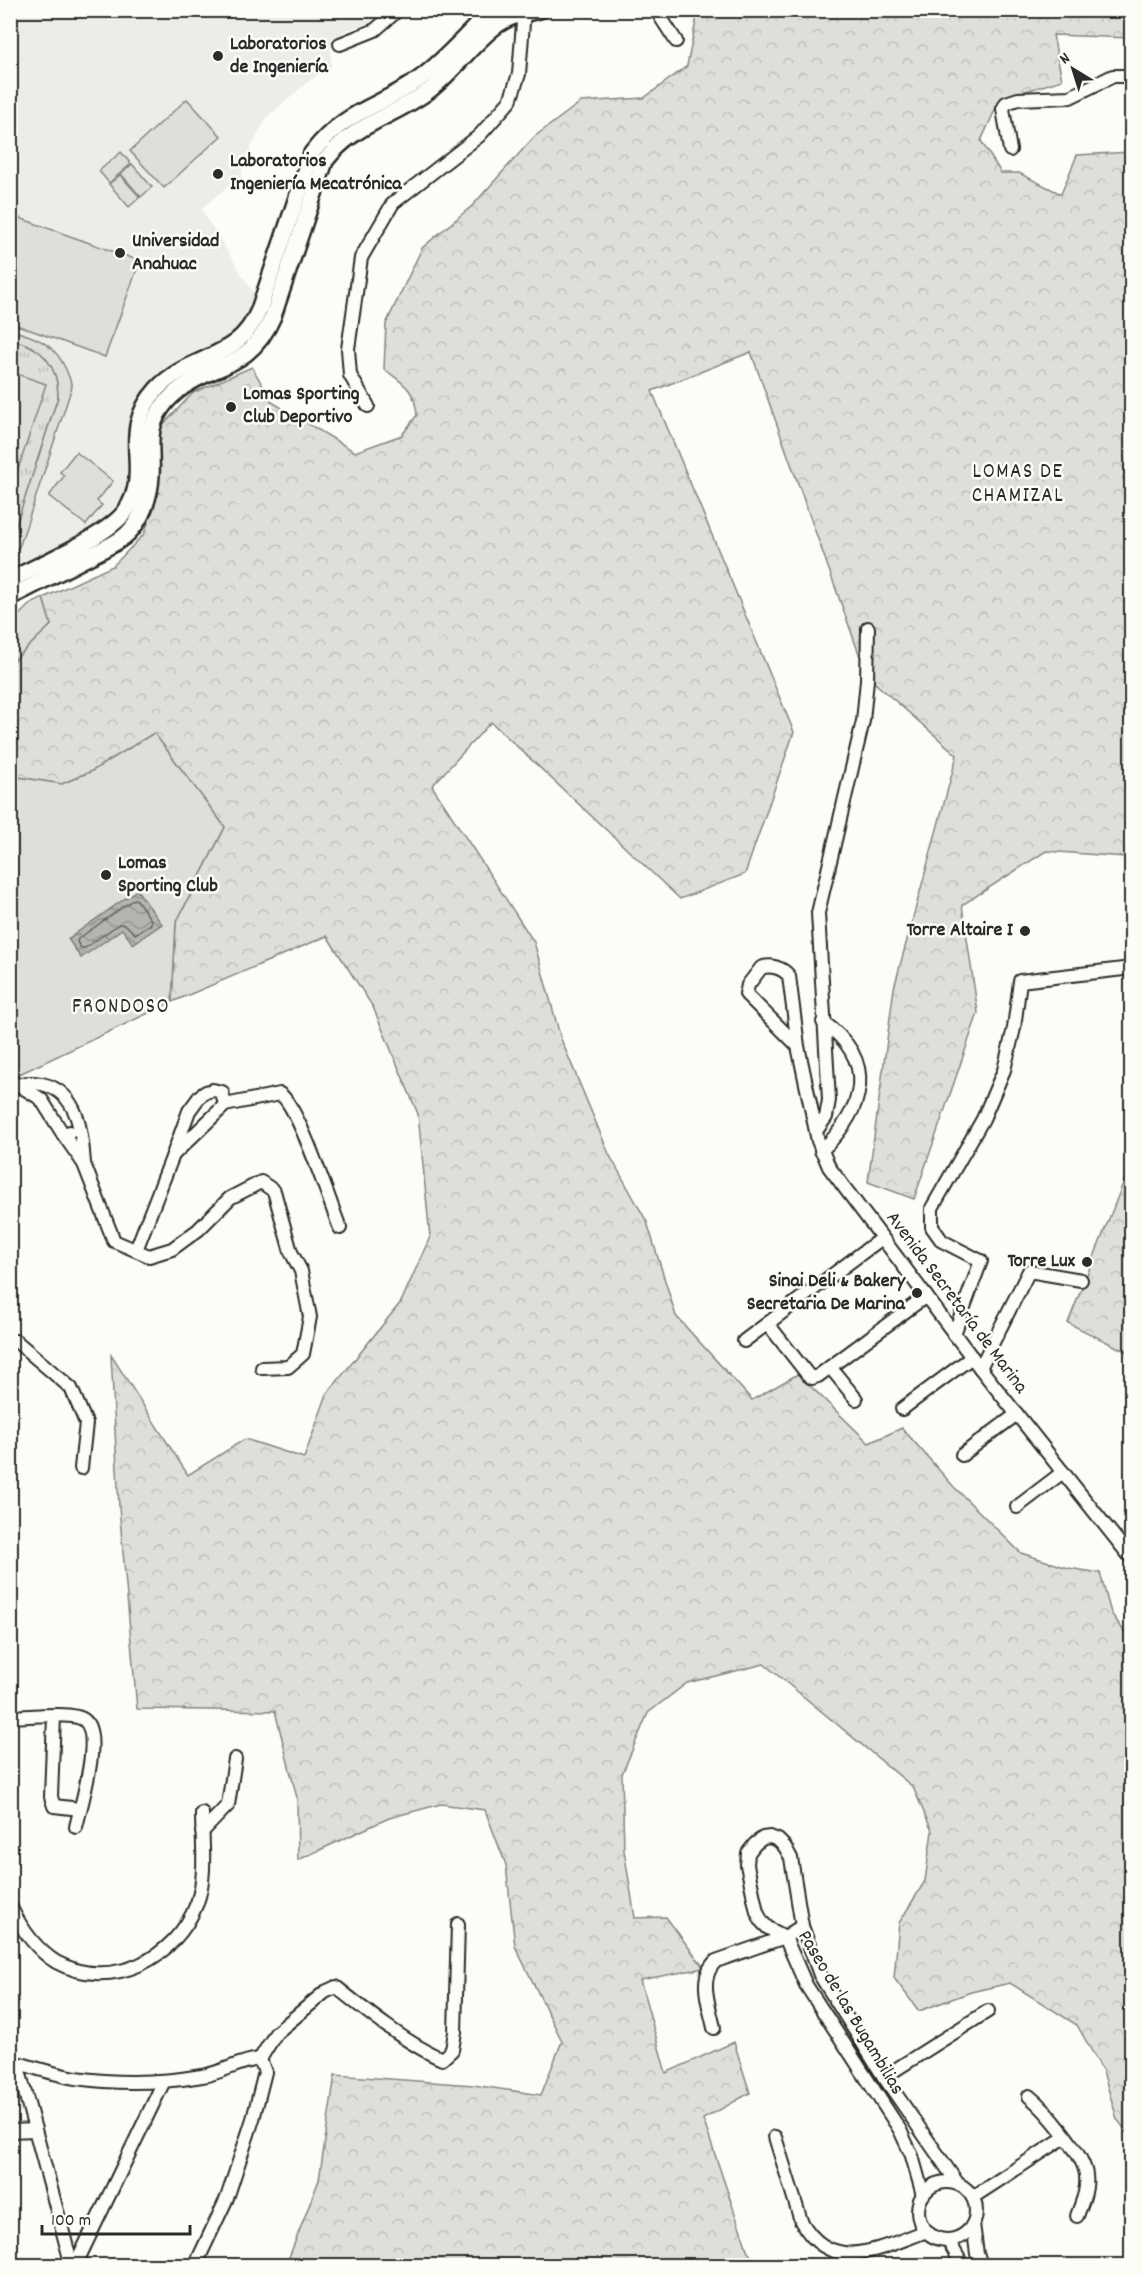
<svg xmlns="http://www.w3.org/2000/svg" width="1142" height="2276" font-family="Dekko,sans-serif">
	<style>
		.built { fill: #edece8 }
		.grass { fill: url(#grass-tufts); stroke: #858482; stroke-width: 1.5 }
		.forest { fill: url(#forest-crowns); stroke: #858482; stroke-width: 1.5 }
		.pitch { fill: #dfdeda; stroke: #858482; stroke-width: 1.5 }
		.water { fill: url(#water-waves); stroke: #7e7d7b; stroke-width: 1.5 }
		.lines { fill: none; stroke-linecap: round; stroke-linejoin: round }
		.shore { stroke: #626261; stroke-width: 1.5 }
		.minor-casing { stroke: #2b2b2b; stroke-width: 16 }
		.major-casing { stroke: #2b2b2b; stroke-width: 20 }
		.minor { stroke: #fdfcf7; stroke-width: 12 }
		.major { stroke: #fdfcf7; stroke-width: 15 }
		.poi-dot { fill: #2b2b2b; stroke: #fdfcf7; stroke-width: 2 }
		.labels { text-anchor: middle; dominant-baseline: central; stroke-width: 5; stroke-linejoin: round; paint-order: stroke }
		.poi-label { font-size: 20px; font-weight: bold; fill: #2b2b2b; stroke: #fdfcf7; text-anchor: start }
		.street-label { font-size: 20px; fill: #2b2b2b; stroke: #fdfcf7 }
		.neighbourhood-label { font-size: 21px; letter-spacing: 1.5px; fill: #2b2b2b; stroke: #fdfcf7 }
	</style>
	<defs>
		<pattern id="grass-tufts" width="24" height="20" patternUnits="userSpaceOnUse" patternTransform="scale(1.5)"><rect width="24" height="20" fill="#dfdeda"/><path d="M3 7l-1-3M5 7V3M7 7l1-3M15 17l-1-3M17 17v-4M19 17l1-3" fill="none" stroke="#c0bfbb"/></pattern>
		<pattern id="forest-crowns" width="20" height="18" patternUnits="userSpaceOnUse" patternTransform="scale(1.5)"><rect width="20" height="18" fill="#dfdeda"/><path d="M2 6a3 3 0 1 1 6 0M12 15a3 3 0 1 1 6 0" fill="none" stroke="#c0bfbb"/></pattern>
		<pattern id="water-waves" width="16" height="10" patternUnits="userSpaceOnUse" patternTransform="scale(1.5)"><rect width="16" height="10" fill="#b5b4b1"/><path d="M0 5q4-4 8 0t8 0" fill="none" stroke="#939390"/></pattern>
	</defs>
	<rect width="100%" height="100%" fill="#fdfcf7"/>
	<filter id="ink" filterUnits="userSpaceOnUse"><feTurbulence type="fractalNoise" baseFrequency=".0167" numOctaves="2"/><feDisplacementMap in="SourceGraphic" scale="12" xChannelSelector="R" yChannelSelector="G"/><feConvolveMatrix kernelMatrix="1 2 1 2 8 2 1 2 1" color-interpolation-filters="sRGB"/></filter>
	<g filter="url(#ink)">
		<polygon class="built" points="11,11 389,11 369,23 347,30 338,36 331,45 331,66 309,81 266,118 245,160 238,188 228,186 201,209 256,297 254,306 239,333 150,386 144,394 130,420 130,473 127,490 120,505 113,512 96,526 11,572"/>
		<path class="grass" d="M11 340C41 345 59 365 58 397L11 541Z"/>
		<g class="forest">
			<path d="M698 11H1131V38L1053 35 1062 80 1000 99 981 141 1001 173H1019L1061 194 1077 155 1131 152 1132 436 1123 479 1132 480 1131 942 1125 857 1046 851 962 905 978 1013 914 1199 868 1182 894 988 957 755 867 676 751 352 652 391 794 732 745 874 680 899 491 722 432 786 534 942 561 1039 609 1154 647 1222 676 1316 752 1400 798 1374 869 1443 902 1428 954 1487 1021 1553 1068 1568 1100 1573 1111 1613 1131 1641V2138L1117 2119 1103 2071 1077 2025 1010 1983 971 1992 919 2011 894 1978 899 1923 925 1881 932 1831 913 1787 764 1664 687 1683 648 1713 622 1774 624 1850 635 1918 666 1917 704 1968 640 1980 666 2073 734 2042 750 2093 703 2119 748 2252 758 2265H286L319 2180 335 2075 473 2085 541 2095 562 2041 515 1946 506 1865 485 1810 441 1804 389 1818 298 1860 297 1798 275 1711 137 1709 119 1507 111 1355 188 1475 245 1439 304 1458 327 1394 401 1302 430 1237 418 1114 373 1007 327 936 172 1002 176 923 225 827 154 733 92 771 62 784 11 776V663L51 625 43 598 113 566 144 534 157 497 160 428 193 393 252 367 272 402 355 452 402 435 417 415C415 389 404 384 384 369L386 324 422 248 473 205 534 137 581 102 644 98 687 66Z"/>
			<polygon points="1131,1163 1131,1354 1068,1323"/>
		</g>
		<g class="pitch">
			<polygon points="187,99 221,136 164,188 130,151"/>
			<polygon points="121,152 131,164 109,183 99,171"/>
			<polygon points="132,164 152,187 141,197 121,174"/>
			<polygon points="120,175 140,197 129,207 109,184"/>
			<polygon points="11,215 140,261 105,357 11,323"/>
			<path d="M10 330C45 338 63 351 72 387L20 545 11 557V541L58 397C59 366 41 345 11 340Z"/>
			<polygon points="11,372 46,384 11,491 10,372"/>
			<polygon points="76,452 113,481 97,501 102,505 86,525 49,496 64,476 60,472"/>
			<polygon points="43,598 51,625 11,663 11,623 29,605"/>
			<polygon points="154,733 225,827 176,923 172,1002 11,1078 11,776 62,784 92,771"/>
		</g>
		<polygon class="water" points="137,890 162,924 133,944 122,929 81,958 68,939"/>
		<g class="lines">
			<polygon class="shore" points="134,899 137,900 151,920 151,924 135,934 126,925 119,924 85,948 81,948 77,942 78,939"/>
			<defs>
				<g id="minor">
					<polyline points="656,10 676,41"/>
					<polyline points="340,44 375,30 398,10"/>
					<polyline points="1010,150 1003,109 1006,103 1018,99 1070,97 1113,76 1132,76"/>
					<polyline points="368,406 350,375 348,349 361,258 393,203 479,136 510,101 519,74 524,10"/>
					<path d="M798 1046 746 994 748 985 761 968C770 964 783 968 789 976L798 1046 818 1141 829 1167 980 1368 1132 1559"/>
					<polyline points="17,1084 41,1099 63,1134 70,1132"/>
					<path d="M10 1088C20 1083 32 1082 42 1084 79 1092 82 1133 84 1164"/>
					<polyline points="816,1131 826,1117 829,1100 818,913 863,721 867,680 868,628"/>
					<polyline points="63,1134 84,1164 114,1241 149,1256 172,1249 198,1230 230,1198 261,1182 274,1191 291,1252 301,1271 310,1317 303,1354 288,1367 262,1368"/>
					<path d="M821 1151C865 1109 878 1061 823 1022"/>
					<path d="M173 1155 225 1105 280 1094C298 1105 330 1203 340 1228"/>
					<polyline points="136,1250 173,1155 189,1111 200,1096 206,1092 213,1090 222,1092 225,1105"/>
					<polyline points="768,1324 808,1375 812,1378 818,1376 926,1296"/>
					<polyline points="954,1334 981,1261 942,1241 932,1227 932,1208 983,1119 1004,1070 1014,1028 1020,981 1132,968"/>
					<polyline points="744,1341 882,1238"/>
					<polyline points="10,1342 16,1341 71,1388 86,1423 81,1468"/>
					<polyline points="830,1367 856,1399"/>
					<polyline points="980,1368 1029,1271 1081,1280"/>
					<polyline points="902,1409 972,1357"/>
					<polyline points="962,1455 1017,1414"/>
					<polyline points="1017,1507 1063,1472"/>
					<polyline points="54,1716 51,1797 54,1806 80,1809"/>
					<path d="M10 1717C25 1717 73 1711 84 1720 103 1734 81 1805 76 1827"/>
					<polyline points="202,1832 228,1805 235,1759"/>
					<path d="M10 1906C21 1928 35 1949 56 1962 111 1992 176 1959 197 1903 207 1875 202 1842 202 1813"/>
					<path d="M714 2028C710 2007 697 1978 716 1961L785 1937 802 1926"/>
					<path d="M10 2058 17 2063C37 2068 57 2075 76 2078 118 2084 161 2083 202 2076 222 2073 239 2061 260 2059"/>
					<path d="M260 2059 276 2033 325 1992 336 1987C366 2011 407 2044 442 2059L452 2050 455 2032 458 1924"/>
					<polyline points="17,2063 72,2266"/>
					<polyline points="884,2077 988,2011"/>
					<path d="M1029 2096C1045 2109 1084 2154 1086 2175 1088 2190 1082 2202 1077 2216"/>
					<polyline points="10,2131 35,2130"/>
					<path d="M775 2137 801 2221C832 2276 879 2248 927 2231"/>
					<circle cx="947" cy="2211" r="29"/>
					<polyline points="923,2195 912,2156 900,2130 806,1985 785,1937 768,1928 762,1922 757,1912 747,1865 748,1853 755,1844 763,1838 770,1837 778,1840 785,1847 791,1858 802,1926 820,1975 884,2077 958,2184"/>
					<polyline points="973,2197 1065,2137"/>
					<polyline points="973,2224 977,2254 982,2266"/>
					<polyline points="948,2240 963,2266"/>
					<polyline points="75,2266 164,2081"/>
					<polyline points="195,2266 227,2198 253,2119 265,2072 260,2059"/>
				</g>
				<g id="major">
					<path d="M10 580C39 565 111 535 127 509 153 468 117 433 157 389 191 353 238 362 259 310L312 153C345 110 378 108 418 80 445 61 468 32 493 10"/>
					<path d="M10 597C38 583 65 569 92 555 103 549 118 543 127 534 142 520 150 496 151 476 153 446 144 428 166 402 202 361 247 377 273 316L325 161C353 124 391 118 427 92 453 73 471 44 497 25 509 16 525 13 540 10"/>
				</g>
			</defs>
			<use href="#minor" class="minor-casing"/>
			<use href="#major" class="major-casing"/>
			<use href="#minor" class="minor"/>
			<use href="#major" class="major"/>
		</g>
	</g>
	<g class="poi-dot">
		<circle cx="218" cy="56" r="6"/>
		<circle cx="218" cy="174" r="6"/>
		<circle cx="120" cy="253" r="6"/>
		<circle cx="231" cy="407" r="6"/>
		<circle cx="106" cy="875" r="6"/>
		<circle cx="1025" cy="931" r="6"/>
		<circle cx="1087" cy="1262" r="6"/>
		<circle cx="917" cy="1293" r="6"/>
	</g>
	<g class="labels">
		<g class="poi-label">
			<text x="230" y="45">Laboratorios<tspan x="230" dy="23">de Ingeniería</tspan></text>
			<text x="230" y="162">Laboratorios<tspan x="230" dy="23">Ingeniería Mecatrónica</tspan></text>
			<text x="132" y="242">Universidad<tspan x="132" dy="23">Anahuac</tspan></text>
			<text x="243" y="395">Lomas Sporting<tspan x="243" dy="23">Club Deportivo</tspan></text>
			<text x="118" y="864">Lomas<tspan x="118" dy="23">Sporting Club</tspan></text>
			<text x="1013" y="931" text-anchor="end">Torre Altaire I</text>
			<text x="1075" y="1262" text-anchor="end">Torre Lux</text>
			<text x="905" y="1282" text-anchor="end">Sinai Deli &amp; Bakery<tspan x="905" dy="23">Secretaria De Marina</tspan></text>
		</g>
		<g class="street-label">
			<text transform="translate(956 1303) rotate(53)">Avenida Secretaría de Marina</text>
			<text transform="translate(850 2013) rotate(59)">Paseo de las Bugambilias</text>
		</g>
		<g class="neighbourhood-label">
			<text x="1018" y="473">LOMAS DE<tspan x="1018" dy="24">CHAMIZAL</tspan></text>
			<text x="121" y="1008">FRONDOSO</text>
		</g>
	</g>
	<rect width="1142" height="2276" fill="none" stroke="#fdfcf7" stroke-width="36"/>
	<rect x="18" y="18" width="1106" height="2240" fill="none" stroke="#2b2b2b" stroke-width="2" filter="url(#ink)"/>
	<g transform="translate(1073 69) rotate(322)" stroke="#fdfcf7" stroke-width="4.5" paint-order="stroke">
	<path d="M0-4.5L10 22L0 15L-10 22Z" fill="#2b2b2b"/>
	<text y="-9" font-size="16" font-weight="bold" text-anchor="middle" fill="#2b2b2b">N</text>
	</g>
	<path d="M42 2225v9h148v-9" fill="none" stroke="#2b2b2b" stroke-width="3"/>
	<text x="51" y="2225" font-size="18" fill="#2b2b2b" stroke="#fdfcf7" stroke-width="4.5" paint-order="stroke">100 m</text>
</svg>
